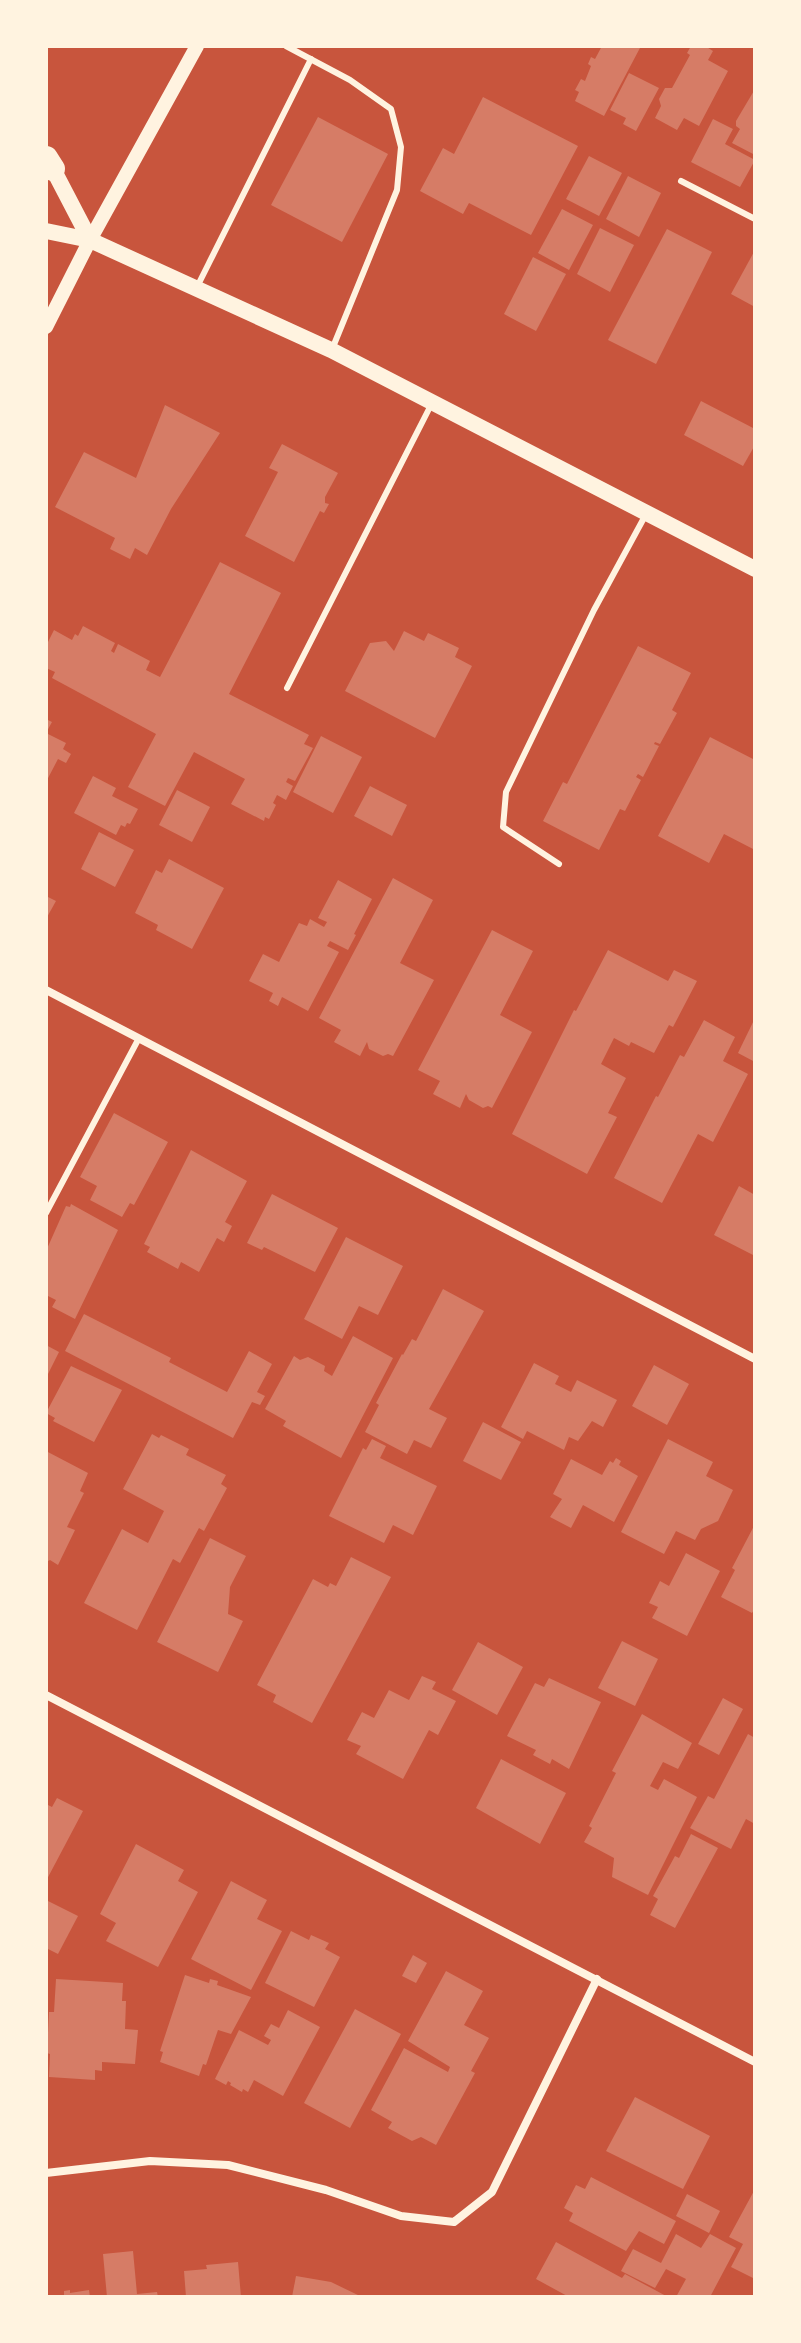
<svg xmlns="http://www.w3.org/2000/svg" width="801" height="2343" font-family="'Archivo Narrow',sans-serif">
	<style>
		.building { fill: #d67c66 }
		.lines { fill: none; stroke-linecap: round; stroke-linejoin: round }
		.service { stroke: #fff3e0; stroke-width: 6 }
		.minor { stroke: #fff3e0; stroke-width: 8 }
		.tertiary { stroke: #fff3e0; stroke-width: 14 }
		.secondary { stroke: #fff3e0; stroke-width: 16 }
		.motorway { stroke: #fff3e0; stroke-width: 24 }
	</style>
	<rect width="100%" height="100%" fill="#c8553d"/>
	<g class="building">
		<polygon points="602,46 641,46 604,116 575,101 579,92 575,90 581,79 585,81 591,66 588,64 591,57 595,59"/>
		<polygon points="691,46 705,46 713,51 708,60 728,71 699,126 684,118 677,130 655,118 661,106 659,99 665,88 672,88 690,55 687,53"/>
		<polygon points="629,73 659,88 636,131 623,124 626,118 610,110"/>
		<polygon points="755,89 755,155 732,143 740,129 736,126 736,121"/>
		<polygon points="483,97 578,146 531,235 469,203 463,214 420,191 443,148 454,154"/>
		<polygon points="318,117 388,154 342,242 271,205"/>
		<polygon points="713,119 733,129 725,144 755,160 740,187 691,162"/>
		<polygon points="589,156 622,173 599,216 566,199"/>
		<polygon points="628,176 661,193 639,237 606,219"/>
		<polygon points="562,209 593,225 569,270 538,253"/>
		<polygon points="600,228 634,245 610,292 577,274"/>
		<polygon points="667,229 712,252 656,364 608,340"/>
		<polygon points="755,250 755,307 731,294"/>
		<polygon points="533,257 566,274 536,331 504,314"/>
		<polygon points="701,401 755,429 755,445 743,466 684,435"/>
		<polygon points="165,405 220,433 171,509 147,555 135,548 130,559 110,549 115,538 55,507 84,452 136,478"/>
		<polygon points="282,444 338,473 325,497 325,503 329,504 324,513 320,511 294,562 245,536 278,472 269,468"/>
		<polygon points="220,562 281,593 229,694 309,735 304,744 313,748 295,781 288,778 286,782 293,786 286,800 277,795 273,803 276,805 269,819 265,817 264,821 231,804 245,779 194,752 165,806 128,787 156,734 52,678 55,672 46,668 46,646 54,630 72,640 75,634 78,636 83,626 115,643 111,651 114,653 118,644 150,661 146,670 160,677"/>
		<polygon points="404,631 424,641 428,633 459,648 455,657 472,666 435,738 345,691 370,643 386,641 394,651"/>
		<polygon points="638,646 691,673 672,710 677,713 660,744 655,742 654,744 659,746 643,777 638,774 636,777 641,780 625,811 620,809 599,850 543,821 563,782 567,784"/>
		<polygon points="46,719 52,722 46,733 66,743 63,749 71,754 66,763 58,759 46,782"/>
		<polygon points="321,736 362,757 333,813 293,792"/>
		<polygon points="710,737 755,760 755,850 724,834 709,863 658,836"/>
		<polygon points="93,776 116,788 112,796 138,809 130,824 127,823 125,827 121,825 116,835 74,813"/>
		<polygon points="370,786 407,805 392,836 354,816"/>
		<polygon points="177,790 210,807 192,842 159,825"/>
		<polygon points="99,832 134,850 115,887 81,869"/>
		<polygon points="169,859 224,888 192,949 156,930 158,925 135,913 156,870 162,873"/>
		<polygon points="393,878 433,900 400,963 434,980 393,1056 388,1054 383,1056 369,1049 367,1042 360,1056 334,1042 341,1030 319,1018"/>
		<polygon points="338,880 372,899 354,934 356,935 348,950 330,941 327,946 339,952 308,1011 282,997 278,1006 269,1001 273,993 249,981 263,954 279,962 299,923 307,926 310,919 324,927 327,922 318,918"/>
		<polygon points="46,896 56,901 46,919"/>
		<polygon points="492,930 533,951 500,1015 532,1032 492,1108 488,1106 483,1108 469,1100 466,1094 460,1108 433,1094 440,1081 418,1070"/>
		<polygon points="608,950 668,981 674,970 697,981 673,1027 669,1025 654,1053 631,1042 629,1046 614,1038 601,1064 626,1078 608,1113 617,1117 587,1174 512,1134 574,1010 576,1011"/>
		<polygon points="755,1018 755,1062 738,1053"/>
		<polygon points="704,1020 735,1037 723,1061 748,1074 713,1142 698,1134 662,1203 614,1178 656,1096 658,1097 680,1055 684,1057"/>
		<polygon points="114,1113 168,1142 134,1205 130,1203 122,1217 90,1200 97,1186 80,1177"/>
		<polygon points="191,1150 247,1181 225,1222 232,1226 224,1242 217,1238 199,1272 181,1262 178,1269 147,1252 150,1247 144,1244"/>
		<polygon points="739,1186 755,1195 755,1256 714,1235"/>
		<polygon points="272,1194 338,1228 315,1272 264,1247 262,1250 247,1243"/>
		<polygon points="71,1204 118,1230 75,1319 52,1307 56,1300 46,1295 46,1251 66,1206 70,1207"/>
		<polygon points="346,1237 403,1266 378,1315 359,1306 342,1339 304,1319"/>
		<polygon points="443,1289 484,1311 429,1409 447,1418 431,1448 414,1440 407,1454 365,1432 379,1405 376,1403 402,1354 403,1355 412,1339 416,1341"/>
		<polygon points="84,1314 171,1358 169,1362 227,1392 249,1351 272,1364 257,1392 265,1396 260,1405 252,1402 233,1438 65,1351"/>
		<polygon points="353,1336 393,1358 341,1458 283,1426 286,1421 265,1409 294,1356 300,1360 308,1357 325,1366 324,1371 332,1376"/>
		<polygon points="46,1345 59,1352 46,1378"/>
		<polygon points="534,1363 559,1376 555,1384 571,1392 577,1380 617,1400 603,1427 592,1421 578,1441 569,1437 564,1450 527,1431 523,1439 501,1427"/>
		<polygon points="654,1365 689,1384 667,1425 632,1406"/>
		<polygon points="71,1366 122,1390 94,1442 53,1421 55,1418 46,1413"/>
		<polygon points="483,1422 521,1442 501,1480 463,1461"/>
		<polygon points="152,1434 159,1438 161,1435 189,1449 186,1455 226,1475 221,1484 227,1488 204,1531 199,1528 180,1563 173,1559 137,1630 84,1603 122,1529 148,1543 164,1511 123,1489"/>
		<polygon points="372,1439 386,1446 380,1458 437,1486 413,1535 393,1525 384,1543 329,1516 363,1448 366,1450"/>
		<polygon points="668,1439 713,1462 706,1476 733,1490 718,1521 701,1529 695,1540 676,1531 664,1554 621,1532"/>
		<polygon points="46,1451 88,1473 80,1491 84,1493 67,1527 75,1530 58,1565 50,1560 46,1562"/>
		<polygon points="616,1458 621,1461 619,1465 638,1476 614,1522 583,1505 571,1528 550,1517 562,1499 553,1494 571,1459 602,1475 610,1461 613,1463"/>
		<polygon points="755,1524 755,1608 752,1613 721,1597 735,1570 732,1568"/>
		<polygon points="210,1538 246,1556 230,1587 228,1614 243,1621 218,1672 157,1642"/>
		<polygon points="686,1553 720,1571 687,1636 652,1618 658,1607 649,1603 660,1581 669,1586"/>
		<polygon points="351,1557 391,1577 312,1723 273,1702 276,1695 257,1685 313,1579 328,1587 330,1583 336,1586"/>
		<polygon points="622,1641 658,1659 635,1706 598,1688"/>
		<polygon points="478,1642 523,1667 497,1715 452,1690"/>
		<polygon points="422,1676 436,1682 432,1689 456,1701 438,1735 429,1730 403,1779 356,1754 361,1746 347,1740 362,1712 374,1718 389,1690 409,1700"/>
		<polygon points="549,1678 601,1702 569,1769 552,1759 550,1764 533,1755 536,1750 507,1736 535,1683 544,1687"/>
		<polygon points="723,1698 743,1709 719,1755 698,1744"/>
		<polygon points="642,1714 692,1743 678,1769 663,1762 650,1786 658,1790 664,1779 697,1797 648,1895 612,1877 614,1858 584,1842 592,1828 589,1826 616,1773 612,1771"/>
		<polygon points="748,1734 755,1738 755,1824 746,1819 731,1849 690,1828 708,1796 714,1799"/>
		<polygon points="501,1759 566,1793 540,1844 476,1808"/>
		<polygon points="57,1798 83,1811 46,1881 46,1804 52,1807"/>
		<polygon points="691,1834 718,1848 675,1928 650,1915 658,1899 653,1896 675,1856 679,1858"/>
		<polygon points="136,1844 184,1870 178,1881 198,1892 158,1967 106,1941 116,1923 100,1914"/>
		<polygon points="231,1881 267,1900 257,1919 282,1931 251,1990 191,1959"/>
		<polygon points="46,1900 78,1916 58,1954 46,1948"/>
		<polygon points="291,1931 309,1940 311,1935 329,1943 325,1949 340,1957 314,2007 265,1983"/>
		<polygon points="413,1955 427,1963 416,1983 402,1976"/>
		<polygon points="446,1971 483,1991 464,2025 489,2038 471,2071 475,2073 436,2145 421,2137 412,2141 388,2128 392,2122 371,2110 404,2048 448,2072 450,2067 408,2041"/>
		<polygon points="185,1975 209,1983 210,1979 218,1981 217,1985 251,1997 231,2034 218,2030 206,2065 203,2064 199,2076 160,2062 163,2052 160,2051"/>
		<polygon points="56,1979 123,1983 122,2001 126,2001 125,2029 138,2030 135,2064 102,2062 102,2071 95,2070 95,2080 49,2077 50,2054 47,2053 49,2012 54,2012"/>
		<polygon points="355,2009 401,2034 350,2128 304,2103"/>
		<polygon points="288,2010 320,2027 283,2096 254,2080 248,2092 243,2089 242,2092 230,2085 231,2083 228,2081 226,2085 215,2079 239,2030 268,2045 271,2040 264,2036 271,2024 279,2028"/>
		<polygon points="635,2097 710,2136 683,2189 606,2151"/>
		<polygon points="591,2177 676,2221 664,2244 639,2231 626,2251 569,2221 573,2213 564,2208 576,2185 585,2189"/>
		<polygon points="755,2189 755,2279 731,2267 743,2244 729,2237"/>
		<polygon points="687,2194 720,2211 709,2233 676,2216"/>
		<polygon points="676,2234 701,2248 710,2234 736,2248 710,2297 676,2297 686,2279 666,2269 655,2288 621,2271 633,2249 661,2263"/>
		<polygon points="556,2242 622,2278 625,2274 668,2297 569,2297 536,2279"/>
		<polygon points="133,2251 137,2294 157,2292 158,2297 107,2297 103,2254"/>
		<polygon points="238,2262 241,2297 186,2297 184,2271 207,2269 206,2265"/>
		<polygon points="296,2276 331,2282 362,2297 292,2297"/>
		<polygon points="70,2290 70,2293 89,2290 90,2297 64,2297 64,2291"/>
	</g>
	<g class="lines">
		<g class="service">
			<polyline points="286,46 350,80 391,109 401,147 397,190 333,347"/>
			<polyline points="681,181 755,219"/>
			<polyline points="197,287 311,59"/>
			<polyline points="287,688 432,403"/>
			<polyline points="559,864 503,827 506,792 594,610 645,516"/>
			<polyline points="46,1213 139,1038"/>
		</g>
		<g class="minor">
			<polyline points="46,990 755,1359"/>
			<polyline points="46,1695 755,2062"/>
			<polyline points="46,2173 150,2161 228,2165 326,2190 401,2216 454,2222 492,2192 597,1979"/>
		</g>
		<polyline class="tertiary" points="46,327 90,240 197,46"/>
		<g class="secondary">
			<polyline points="47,166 53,169 90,240"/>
			<polyline points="46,231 90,240 331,350 755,569"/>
		</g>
		<polyline class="motorway" points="46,158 53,169"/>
	</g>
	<rect width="801" height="2343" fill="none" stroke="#fff3e0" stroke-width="96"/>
</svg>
